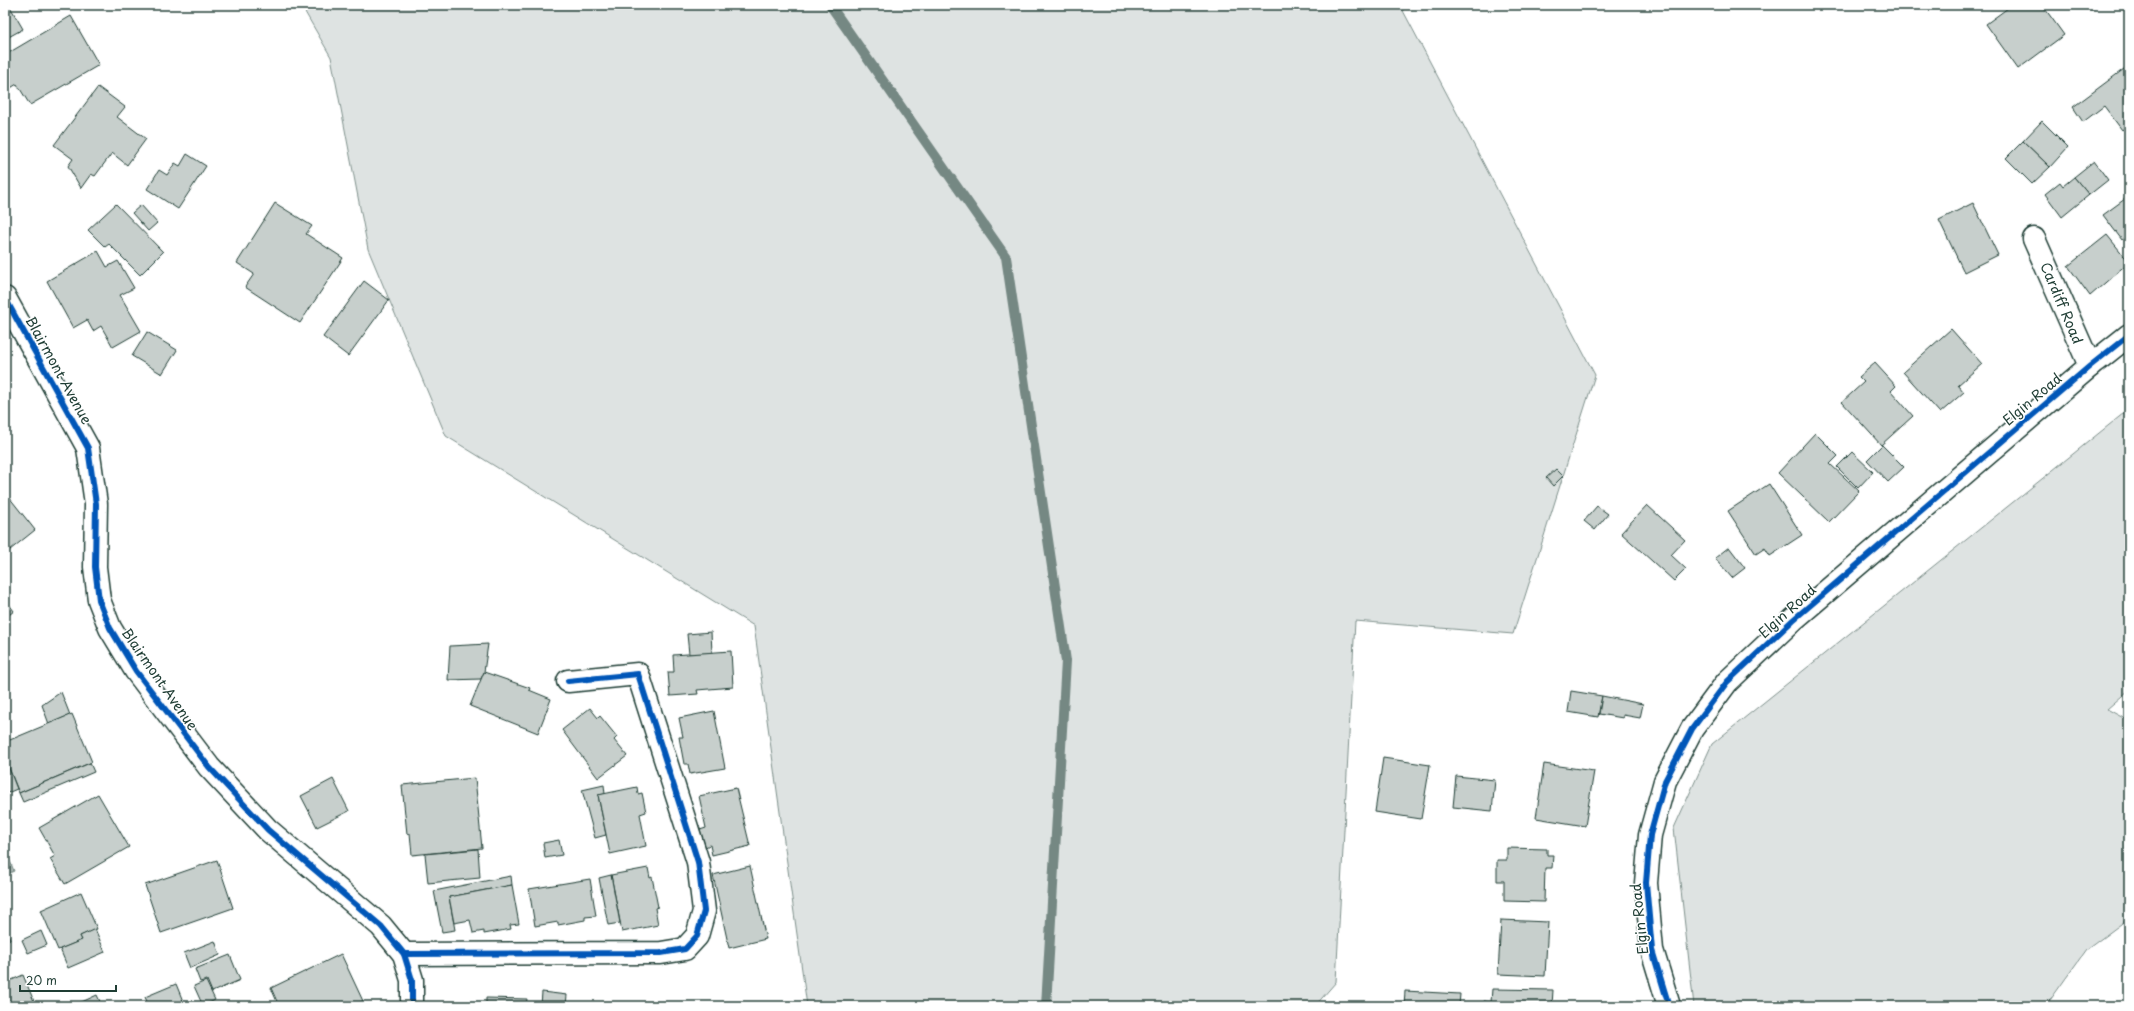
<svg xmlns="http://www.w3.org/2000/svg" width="2134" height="1011" font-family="'Playpen Sans',sans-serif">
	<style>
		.green { fill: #dee3e2; stroke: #7e908b }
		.water { fill: #afbab7; stroke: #758883 }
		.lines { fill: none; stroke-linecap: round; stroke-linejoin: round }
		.stream { stroke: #758883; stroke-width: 10 }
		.building { fill: #c7cfcc; stroke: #1f3d34 }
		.street-casing { stroke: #1f3d34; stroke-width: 25 }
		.street { stroke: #fff; stroke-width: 22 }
		.cycleway-casing { stroke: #fff; stroke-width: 8 }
		.cycleway { stroke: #0057b8; stroke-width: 6 }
		.labels { text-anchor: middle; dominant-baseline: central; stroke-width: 3; stroke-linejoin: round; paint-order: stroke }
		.street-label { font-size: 14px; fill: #1f3d34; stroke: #fff }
	</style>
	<rect width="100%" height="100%" fill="#fff"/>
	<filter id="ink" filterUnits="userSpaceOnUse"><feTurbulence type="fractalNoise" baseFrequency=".025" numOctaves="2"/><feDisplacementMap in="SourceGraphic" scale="8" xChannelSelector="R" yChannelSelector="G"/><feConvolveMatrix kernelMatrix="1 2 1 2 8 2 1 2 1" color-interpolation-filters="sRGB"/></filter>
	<g filter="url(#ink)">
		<g class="green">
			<polygon points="301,5 1400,5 1595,375 1513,634 1355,621 1336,982 1315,1006 807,1006 754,626 446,436 368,249 331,57"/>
			<polygon points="2129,409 2129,690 2107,709 2129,721 2129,918 2086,950 2046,1006 1694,1006 1674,828 1712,744"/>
		</g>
		<polygon class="water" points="5,856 8,856 14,871 5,875"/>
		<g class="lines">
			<polyline class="stream" points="830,5 1006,257 1066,661 1046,1006"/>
		</g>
		<g class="building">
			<polygon points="5,5 9,5 23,29 5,39"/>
			<polygon points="2012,5 2045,5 2043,6 2064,35 2018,69 1986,24"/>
			<polygon points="2087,5 2099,5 2091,10"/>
			<polygon points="71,16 99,65 30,105 17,84 9,89 5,82 5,55"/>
			<polygon points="2128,66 2129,125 2122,130 2104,106 2083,122 2073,107"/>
			<polygon points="98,87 125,107 117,117 146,139 127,165 112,153 95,176 91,174 81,188 68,166 73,159 54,145"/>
			<polygon points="2042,121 2068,147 2050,167 2023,141"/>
			<polygon points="2023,141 2050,167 2032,184 2006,158"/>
			<polygon points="187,154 206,166 178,209 147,189 159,170 167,175 175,163 180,166"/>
			<polygon points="2094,161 2108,180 2089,195 2074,177"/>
			<polygon points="2074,177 2089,195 2062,217 2045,194 2060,182 2063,186"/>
			<polygon points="2129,196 2129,237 2127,235 2122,240 2103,215"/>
			<polygon points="275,203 312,226 306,234 343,258 300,323 245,287 254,274 237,263"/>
			<polygon points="1973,203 1998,255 1964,272 1939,220"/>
			<polygon points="116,204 163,252 140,275 109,244 105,247 88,230"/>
			<polygon points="141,205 157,223 148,231 132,213"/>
			<polygon points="2107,235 2129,262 2090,296 2068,266"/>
			<polygon points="98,251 107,267 118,261 134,288 120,295 141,331 113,347 101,326 93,331 87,320 73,328 47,281"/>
			<polygon points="364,281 389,300 348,356 323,337"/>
			<polygon points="1951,329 1982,364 1958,385 1964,392 1940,413 1903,372"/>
			<polygon points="147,332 177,350 162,374 132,356"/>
			<polygon points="1875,363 1896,386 1891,391 1913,416 1881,445 1842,402 1864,382 1859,377"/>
			<polygon points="1815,433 1838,456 1830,464 1859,491 1829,522 1778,473"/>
			<polygon points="1882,445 1904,467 1888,482 1867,460"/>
			<polygon points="1852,452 1873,472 1858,488 1837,467"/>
			<polygon points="1556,469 1563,476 1553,486 1546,478"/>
			<polygon points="1769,484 1802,535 1770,556 1765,548 1756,554 1728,511"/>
			<polygon points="5,492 35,530 5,554"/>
			<polygon points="1647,505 1685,540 1671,555 1686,569 1674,581 1621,533"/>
			<polygon points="1597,506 1608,514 1595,530 1584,521"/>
			<polygon points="1729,547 1745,568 1732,578 1715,558"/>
			<polygon points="5,599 14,611 5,618"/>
			<polygon points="711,632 712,653 689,654 687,634"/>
			<polygon points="488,644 484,672 481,679 448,680 450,646"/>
			<polygon points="731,651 733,687 697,690 698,694 670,696 668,672 674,672 673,655"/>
			<polygon points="484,672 530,688 529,690 551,699 538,733 470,706"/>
			<polygon points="1571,691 1602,696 1598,717 1568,712"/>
			<polygon points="61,692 70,715 49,724 42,705"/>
			<polygon points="1602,696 1643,704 1640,718 1623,715 1623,718 1599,714"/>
			<polygon points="590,708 598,718 600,716 617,737 614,740 627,756 598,778 562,730"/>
			<polygon points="714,711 725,768 690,774 688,764 684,764 679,737 683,737 679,718"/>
			<polygon points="72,714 92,762 19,793 5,758 5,742"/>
			<polygon points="5,758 17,789 5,794"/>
			<polygon points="1383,758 1430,765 1421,819 1375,812"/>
			<polygon points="90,763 94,772 23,802 19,793"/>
			<polygon points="1544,764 1594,771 1585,826 1536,818"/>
			<polygon points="1456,776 1495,780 1492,811 1453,807"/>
			<polygon points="475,778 482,848 412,855 410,833 407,834 402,785"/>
			<polygon points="333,779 349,811 317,827 301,796"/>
			<polygon points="604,785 605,794 598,795 606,835 595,838 582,790"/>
			<polygon points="637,787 638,794 642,793 646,812 640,814 646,846 610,854 598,795"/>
			<polygon points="736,788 750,846 712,855 710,845 705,847 700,830 706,828 699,796"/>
			<polygon points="98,794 129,847 65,884 50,859 55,856 39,828"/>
			<polygon points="559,840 562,855 545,858 543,843"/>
			<polygon points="1507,848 1547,849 1547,855 1553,855 1552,868 1545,868 1544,902 1504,901 1504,881 1497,881 1497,860 1507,860"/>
			<polygon points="478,849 480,878 428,883 425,854"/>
			<polygon points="217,860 233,908 161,933 145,885"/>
			<polygon points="750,866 766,939 729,948 713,875"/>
			<polygon points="648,868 650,878 652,877 658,907 655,908 658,925 622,932 611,875"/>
			<polygon points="611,875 620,923 608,925 599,878"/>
			<polygon points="511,876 512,885 449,897 455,930 442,932 434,891"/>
			<polygon points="590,879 596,916 585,917 585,920 558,925 558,922 535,926 529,889"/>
			<polygon points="512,885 519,924 510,925 511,929 484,934 484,931 473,933 470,920 454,923 449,897"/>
			<polygon points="81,892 97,929 80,936 82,940 58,950 41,910"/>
			<polygon points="1501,920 1548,922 1545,976 1498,974"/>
			<polygon points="5,924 10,939 5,941"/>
			<polygon points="95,929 105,952 68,968 60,949 82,940 80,936"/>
			<polygon points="41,931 47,945 28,953 22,940"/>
			<polygon points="215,941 220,955 190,968 184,953"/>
			<polygon points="341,954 363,1001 353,1006 279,1006 271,988"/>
			<polygon points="230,955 240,980 212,992 207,980 200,982 195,969"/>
			<polygon points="23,975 36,1006 5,1006 5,983"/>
			<polygon points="206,981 215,1000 203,1006 194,986"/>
			<polygon points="176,984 185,1006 149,1006 145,997"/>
			<polygon points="1492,989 1553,990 1552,1006 1484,1006 1484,1001 1491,1002"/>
			<polygon points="1405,991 1460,994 1459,1006 1404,1006"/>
			<polygon points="542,992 567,995 566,1006 541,1006"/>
			<polygon points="97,995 102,1006 73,1006"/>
			<polygon points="486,998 527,999 526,1006 471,1006 486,1006"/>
			<polygon points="453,1004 472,1005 471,1006 453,1006"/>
		</g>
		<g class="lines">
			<defs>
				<g id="street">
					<polyline points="2034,239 2090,366"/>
					<polyline points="5,298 88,448 96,504 95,567 99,600 110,628 136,671 209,767 268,830 381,926 404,954 412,980 412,1006"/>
					<polyline points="404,954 661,953 685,949 697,936 704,911 698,862 638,674 568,681"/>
					<polyline points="1669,1006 1652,950 1646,883 1650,835 1665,781 1692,729 1727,682 1793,620 2090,366 2129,335"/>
				</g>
			</defs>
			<use href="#street" class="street-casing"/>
			<use href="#street" class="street"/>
			<defs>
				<g id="cycleway">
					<polyline points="5,298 88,448 96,504 95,567 99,600 110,628 136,671 209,767 268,830 381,926 404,954 412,980 412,1006"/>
					<polyline points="404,954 661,953 685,949 697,936 704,911 698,862 638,674 568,681"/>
					<polyline points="1669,1006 1652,950 1646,883 1650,835 1665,781 1692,729 1727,682 1793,620 2090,366 2129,335"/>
				</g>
			</defs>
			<use href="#cycleway" class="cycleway-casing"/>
			<use href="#cycleway" class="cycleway"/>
		</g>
	</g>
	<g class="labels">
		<g class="street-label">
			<text transform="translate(2062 303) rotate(67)">Cardiff Road</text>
			<text transform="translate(59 370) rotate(61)">Blairmont Avenue</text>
			<text transform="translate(2032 399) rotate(-40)">Elgin Road</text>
			<text transform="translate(1787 611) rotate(-42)">Elgin Road</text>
			<text transform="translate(160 679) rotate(55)">Blairmont Avenue</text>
			<text transform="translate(1639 919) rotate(-96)">Elgin Road</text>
		</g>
	</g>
	<rect width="2134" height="1011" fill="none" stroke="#fff" stroke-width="20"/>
	<rect x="10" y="10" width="2114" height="991" fill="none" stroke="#1f3d34" stroke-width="1.5" filter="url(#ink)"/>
	<path d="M20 985v6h96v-6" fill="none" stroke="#1f3d34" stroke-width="2"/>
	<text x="26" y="985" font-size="12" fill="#1f3d34" stroke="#ffffff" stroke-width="3" paint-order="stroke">20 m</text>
</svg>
